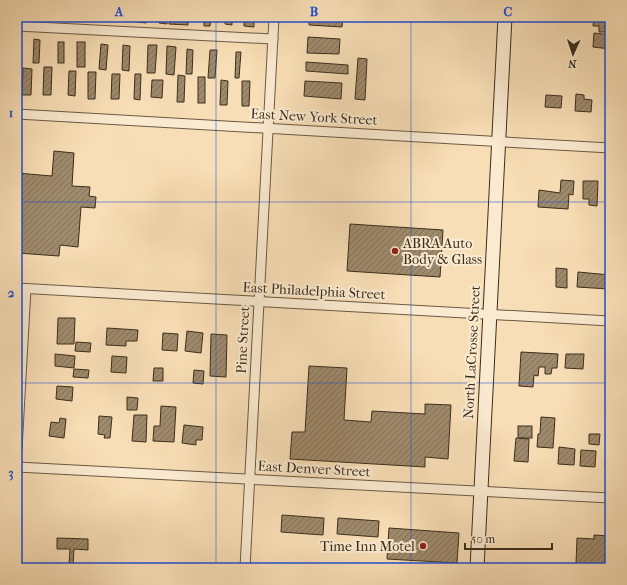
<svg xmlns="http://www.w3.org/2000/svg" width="627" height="585" font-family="'IM FELL French Canon',serif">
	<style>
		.building { fill: url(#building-hatch); stroke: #3c2e1b }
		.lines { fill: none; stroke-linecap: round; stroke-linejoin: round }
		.minor-casing { stroke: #6b5a42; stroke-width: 11 }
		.secondary-casing { stroke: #3c2e1b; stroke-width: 15 }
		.minor { stroke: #faead0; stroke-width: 9 }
		.secondary { stroke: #faead0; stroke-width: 13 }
		.grid { fill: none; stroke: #1d4ed8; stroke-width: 1; stroke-opacity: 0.55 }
		.poi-dot { fill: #8f2418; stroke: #faead0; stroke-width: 1.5 }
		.labels { text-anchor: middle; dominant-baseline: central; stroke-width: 4; stroke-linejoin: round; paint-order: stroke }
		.street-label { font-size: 14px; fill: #3c2e1b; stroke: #faead0 }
		.poi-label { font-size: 14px; fill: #3c2e1b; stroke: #faead0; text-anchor: start }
		.neatline { fill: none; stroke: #1d4ed8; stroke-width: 1.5 }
		.grid-label { font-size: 13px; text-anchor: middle; font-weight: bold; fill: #1d4ed8 }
	</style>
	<defs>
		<pattern id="building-hatch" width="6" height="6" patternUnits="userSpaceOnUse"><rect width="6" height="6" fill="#9e8a6c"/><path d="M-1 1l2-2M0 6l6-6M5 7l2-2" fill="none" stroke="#827158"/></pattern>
	</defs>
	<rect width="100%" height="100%" fill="#f8deb6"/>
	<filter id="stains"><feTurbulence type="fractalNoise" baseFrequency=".005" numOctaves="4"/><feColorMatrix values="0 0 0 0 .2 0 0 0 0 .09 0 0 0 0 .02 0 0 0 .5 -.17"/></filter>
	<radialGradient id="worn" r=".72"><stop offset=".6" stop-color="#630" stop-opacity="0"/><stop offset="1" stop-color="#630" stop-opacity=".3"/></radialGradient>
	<g class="building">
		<polygon points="87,17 103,17 102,21 87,20"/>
		<polygon points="138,17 146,17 146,23 137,22"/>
		<polygon points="160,17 167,17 167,24 159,23"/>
		<polygon points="170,17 188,17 188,25 169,24"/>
		<polygon points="204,17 211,17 210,26 204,26"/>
		<polygon points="225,17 232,17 232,25 225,24"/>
		<polygon points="244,17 254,17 254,27 244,26"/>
		<polygon points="309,17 343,17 342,27 309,25"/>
		<polygon points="594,17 610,17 610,32 599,32 599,26 593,26"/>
		<polygon points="594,33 610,35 610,49 593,47"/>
		<polygon points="308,37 340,39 339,54 307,53"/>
		<polygon points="34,39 40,40 39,63 33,63"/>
		<rect x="58" y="42" width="6" height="21"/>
		<rect x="77" y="42" width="8" height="25"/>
		<polygon points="101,44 108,45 106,70 99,69"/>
		<polygon points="123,45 130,46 129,71 122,70"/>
		<polygon points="148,45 157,45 155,73 147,73"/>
		<polygon points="167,46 176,47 174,75 166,74"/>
		<polygon points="187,49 193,50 192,74 186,74"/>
		<polygon points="210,50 217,50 215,78 208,78"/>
		<polygon points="236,52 241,52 239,78 235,78"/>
		<polygon points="358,58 367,59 365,100 355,99"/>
		<polygon points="306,62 348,65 348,74 306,71"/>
		<polygon points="44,67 52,67 51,95 43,95"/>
		<polygon points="23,68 32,69 31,95 22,95"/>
		<polygon points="69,71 76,71 75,96 68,95"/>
		<polygon points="88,72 96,72 95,99 88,99"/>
		<polygon points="112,74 120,74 119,99 111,99"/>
		<polygon points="135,74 141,74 140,100 134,99"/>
		<polygon points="178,75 185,76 184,102 177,102"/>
		<rect x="198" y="77" width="7" height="26"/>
		<polygon points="152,80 163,80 162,98 151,97"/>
		<polygon points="221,80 228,81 227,105 220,105"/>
		<polygon points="242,81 250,81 249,106 242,106"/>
		<polygon points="305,81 342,83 341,99 304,96"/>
		<polygon points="576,94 584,95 584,99 592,100 591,112 575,111"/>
		<polygon points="546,95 562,96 561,108 545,107"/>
		<polygon points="54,151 74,153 72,186 90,187 89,196 96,197 95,208 81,207 78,247 60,245 59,256 17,253 17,173 52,176"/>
		<polygon points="561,180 574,181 573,195 569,194 568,209 538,207 539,190 560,193"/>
		<polygon points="583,181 598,181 597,206 589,205 589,199 583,199"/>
		<polygon points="350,224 443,230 440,277 347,271"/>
		<polygon points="556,268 567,269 567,288 556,287"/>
		<polygon points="578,272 610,275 609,289 577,287"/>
		<polygon points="58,318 75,318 74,344 57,344"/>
		<polygon points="107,328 138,330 137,341 126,341 126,346 106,345"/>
		<polygon points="187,331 203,333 201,353 185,351"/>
		<polygon points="163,333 178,334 177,351 162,350"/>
		<polygon points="211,334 227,335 226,377 210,376"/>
		<polygon points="76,342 91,343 90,352 75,351"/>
		<polygon points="521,352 558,354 557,368 552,368 551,374 545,374 545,367 539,367 538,376 534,375 533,387 519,386"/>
		<polygon points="55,354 75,356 74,368 55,366"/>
		<polygon points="566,354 584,354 583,369 565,368"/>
		<polygon points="112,356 127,357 126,373 111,372"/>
		<polygon points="608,358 610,358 610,378 607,378"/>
		<polygon points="309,366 347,368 344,420 371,422 372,411 425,414 425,404 451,405 448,459 425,457 425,467 290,459 292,432 305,432"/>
		<polygon points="154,368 163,368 163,381 153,381"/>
		<polygon points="74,369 89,370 88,378 73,377"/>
		<polygon points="194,370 204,371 203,384 193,383"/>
		<polygon points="57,386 73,387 72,401 56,399"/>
		<polygon points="127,397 138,398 137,410 127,410"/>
		<polygon points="161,406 176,407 174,442 153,441 154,426 160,426"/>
		<polygon points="134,415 147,415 146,442 132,441"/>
		<polygon points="99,416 112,417 110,438 104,438 105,435 98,434"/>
		<polygon points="541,417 555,418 553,448 537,447 538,434 540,434"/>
		<polygon points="60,418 66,419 64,438 49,436 51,422 59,423"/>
		<polygon points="184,425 203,427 202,440 196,440 196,445 182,443"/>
		<rect x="518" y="426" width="14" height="12"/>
		<polygon points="589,434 600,434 599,445 589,444"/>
		<polygon points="516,438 529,439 528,462 514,461"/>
		<polygon points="559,447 575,449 574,465 558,464"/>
		<polygon points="581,450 596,451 595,467 580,466"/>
		<polygon points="606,450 610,450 610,468 605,467"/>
		<polygon points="282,515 324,518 323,535 281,532"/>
		<polygon points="338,518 379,521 378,537 337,534"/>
		<polygon points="389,528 459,533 457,563 387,559"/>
		<polygon points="594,535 610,536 610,568 604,568 604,565 576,564 577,538 594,539"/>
		<polygon points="57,538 88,539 88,550 74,549 73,566 79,566 78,568 51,568 51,566 58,566 58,564 69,565 70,549 57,549"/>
	</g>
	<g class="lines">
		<defs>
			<g id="minor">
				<polyline points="17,26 273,39"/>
				<polyline points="17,114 610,148"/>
				<polyline points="17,288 610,321"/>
				<polyline points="17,449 26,289"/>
				<polyline points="17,467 610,498"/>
				<polyline points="245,568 274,17"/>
			</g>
			<polyline id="secondary" points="477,568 505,17"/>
		</defs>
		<use href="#minor" class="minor-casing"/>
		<use href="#secondary" class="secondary-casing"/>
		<use href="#minor" class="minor"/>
		<use href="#secondary" class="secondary"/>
	</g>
	<path class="grid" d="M216 17V568M411 17V568M17 202H610M17 383H610"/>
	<g class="poi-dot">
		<circle cx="395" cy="251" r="4"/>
		<circle cx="423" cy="546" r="4"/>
	</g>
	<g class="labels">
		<g class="street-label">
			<text transform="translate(314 117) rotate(3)">East New York Street</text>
			<text transform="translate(314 291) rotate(3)">East Philadelphia Street</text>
			<text transform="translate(243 340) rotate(-87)">Pine Street</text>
			<text transform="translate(472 352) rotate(-87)">North LaCrosse Street</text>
			<text transform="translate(314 469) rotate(3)">East Denver Street</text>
		</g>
		<g class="poi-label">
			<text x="403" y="243">ABRA Auto<tspan x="403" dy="16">Body &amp; Glass</tspan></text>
			<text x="415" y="546" text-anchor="end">Time Inn Motel</text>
		</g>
	</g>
	<rect width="627" height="585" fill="none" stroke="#f8deb6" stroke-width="44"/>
	<g transform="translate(573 54) rotate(183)" stroke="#faead0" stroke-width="3" paint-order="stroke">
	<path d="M0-3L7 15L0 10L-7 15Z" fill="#3c2e1b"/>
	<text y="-6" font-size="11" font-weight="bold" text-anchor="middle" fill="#3c2e1b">N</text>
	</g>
	<path d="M465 543v6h87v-6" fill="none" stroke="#3c2e1b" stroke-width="2"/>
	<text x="471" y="543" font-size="12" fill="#3c2e1b" stroke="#faead0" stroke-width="3" paint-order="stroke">50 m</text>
	<rect x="22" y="22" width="583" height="541" class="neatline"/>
	<g class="grid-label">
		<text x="119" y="16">A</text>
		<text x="314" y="16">B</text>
		<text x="508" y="16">C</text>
		<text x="11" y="117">1</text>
		<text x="11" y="297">2</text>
		<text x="11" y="477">3</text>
	</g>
	<rect width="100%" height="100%" filter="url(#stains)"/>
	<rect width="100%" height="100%" fill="url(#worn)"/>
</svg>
